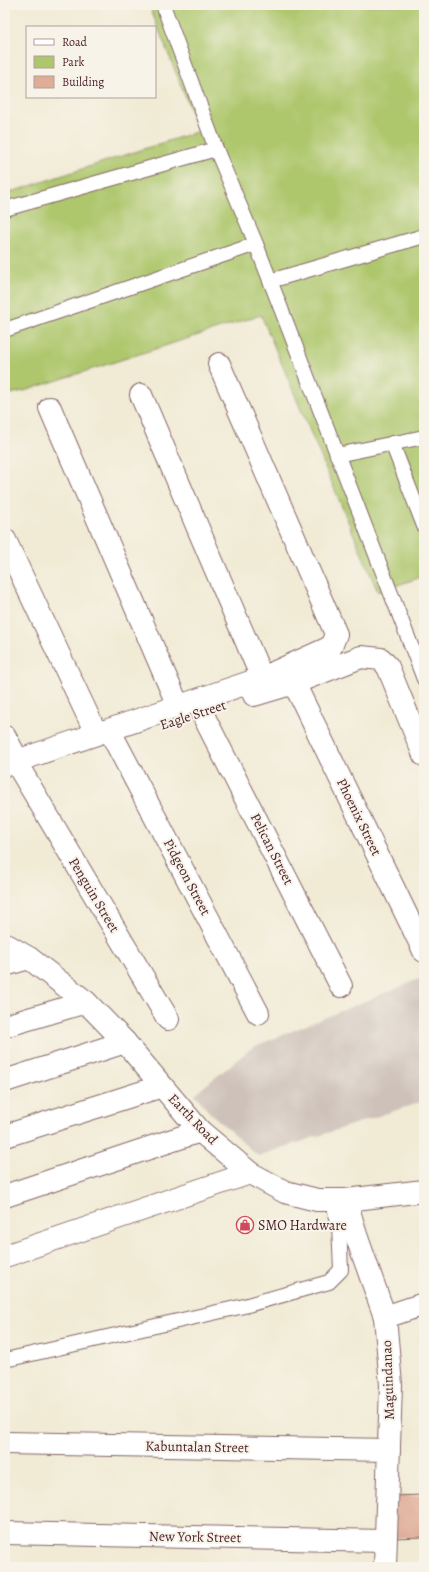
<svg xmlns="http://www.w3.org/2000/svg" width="429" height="1572" font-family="Alegreya,serif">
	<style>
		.industrial { fill: #cec1b9 }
		.green { fill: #aec76d; stroke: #7c734c }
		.building { fill: #dfac97 }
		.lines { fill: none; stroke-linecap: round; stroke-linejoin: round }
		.lane-casing { stroke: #846666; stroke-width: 16 }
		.street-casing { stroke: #846666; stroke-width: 24 }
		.secondary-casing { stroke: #846666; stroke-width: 24 }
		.lane { stroke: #fff; stroke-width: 14 }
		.street { stroke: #fff; stroke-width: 22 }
		.secondary { stroke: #fff; stroke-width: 22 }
		.labels { text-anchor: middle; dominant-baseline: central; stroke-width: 4; stroke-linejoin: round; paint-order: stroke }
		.street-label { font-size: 14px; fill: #4a1f2b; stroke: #f7f3e8 }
		.poi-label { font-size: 14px; fill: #4a1f2b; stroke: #f7f3e8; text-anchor: start }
	</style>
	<rect width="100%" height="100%" fill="#f7f3e8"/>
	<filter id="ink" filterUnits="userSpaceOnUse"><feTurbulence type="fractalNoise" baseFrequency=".025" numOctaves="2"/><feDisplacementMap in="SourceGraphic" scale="8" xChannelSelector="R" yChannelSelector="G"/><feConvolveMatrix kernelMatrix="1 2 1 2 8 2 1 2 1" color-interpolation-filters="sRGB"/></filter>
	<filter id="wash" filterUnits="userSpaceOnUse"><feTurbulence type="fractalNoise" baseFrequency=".012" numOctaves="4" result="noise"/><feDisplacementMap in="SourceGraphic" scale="16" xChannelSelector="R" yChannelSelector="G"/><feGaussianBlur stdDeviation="0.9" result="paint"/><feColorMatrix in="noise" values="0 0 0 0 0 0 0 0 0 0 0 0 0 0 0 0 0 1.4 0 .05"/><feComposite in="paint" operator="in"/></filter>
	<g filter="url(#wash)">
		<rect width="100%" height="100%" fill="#f1ebd5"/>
		<polygon class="industrial" points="424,977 424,1101 258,1156 207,1110 195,1094 253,1047"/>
		<polygon class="green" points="149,5 424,5 424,576 378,592 261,315 24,391 5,395 5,194 199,131"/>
		<g id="blocks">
			<polygon class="building" points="424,1495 424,1537 393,1538 393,1496"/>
		</g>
	</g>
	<g filter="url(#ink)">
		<use href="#blocks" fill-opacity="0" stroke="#846666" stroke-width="1"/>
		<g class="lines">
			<defs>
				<g id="lane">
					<polyline points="163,5 216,149 256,244 424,679"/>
					<polyline points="5,209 216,149"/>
					<polyline points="270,281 424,236"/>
					<polyline points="5,330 256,244"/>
					<polyline points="392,443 424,526"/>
					<polyline points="337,455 419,438 424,439"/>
					<polyline points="5,1360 244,1306 329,1282 341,1270 339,1224 332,1201"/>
				</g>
				<g id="street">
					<polyline points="141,395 262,678"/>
					<polyline points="50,408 179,708"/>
					<polyline points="5,540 96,733"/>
					<polyline points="294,683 424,951"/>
					<polyline points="254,695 294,683 361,657 381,659 388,667 424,755"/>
					<polyline points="202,713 341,986"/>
					<polyline points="5,737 18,761"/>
					<polyline points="115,741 258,1013"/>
					<polyline points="5,765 262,678 331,647 336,634 219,364"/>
					<polyline points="21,771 168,1019"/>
					<polyline points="5,965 29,958"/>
					<polyline points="5,1026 86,1002"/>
					<polyline points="5,1081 125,1042"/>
					<polyline points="5,1136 162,1086"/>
					<polyline points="5,1196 200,1131"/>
					<polyline points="346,1200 356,1235 385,1317 391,1385 385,1567"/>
					<polyline points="5,1256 250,1173"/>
					<polyline points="385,1317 424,1304"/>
					<polyline points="5,1443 389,1450"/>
					<polyline points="5,1533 385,1541"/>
				</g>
				<polyline id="secondary" points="5,944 29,958 86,1002 125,1042 200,1131 250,1173 285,1192 317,1200 346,1200 424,1191"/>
			</defs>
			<use href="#lane" class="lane-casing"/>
			<use href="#street" class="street-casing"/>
			<use href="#secondary" class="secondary-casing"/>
			<use href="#lane" class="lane"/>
			<use href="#street" class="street"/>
			<use href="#secondary" class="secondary"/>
		</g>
	</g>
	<defs>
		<symbol id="shop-ring" viewBox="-11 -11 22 22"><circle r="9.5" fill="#f7f3e8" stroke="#d1495b" stroke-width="1.5"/><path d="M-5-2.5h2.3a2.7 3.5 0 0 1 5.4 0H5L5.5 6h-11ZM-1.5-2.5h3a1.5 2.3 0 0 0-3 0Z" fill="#d1495b"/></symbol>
	</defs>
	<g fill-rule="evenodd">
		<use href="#shop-ring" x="235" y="1215" width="20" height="20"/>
	</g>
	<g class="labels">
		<g class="street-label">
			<text transform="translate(193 715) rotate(-18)">Eagle Street</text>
			<text transform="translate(359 817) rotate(64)">Phoenix Street</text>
			<text transform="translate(272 849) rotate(63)">Pelican Street</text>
			<text transform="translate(187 877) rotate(62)">Pidgeon Street</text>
			<text transform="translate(94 895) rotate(59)">Penguin Street</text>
			<text transform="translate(193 1119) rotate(46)">Earth Road</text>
			<text transform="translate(388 1380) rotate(-92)">Maguindanao</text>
			<text transform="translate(197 1447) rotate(1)">Kabuntalan Street</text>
			<text transform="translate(195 1537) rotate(1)">New York Street</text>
		</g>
		<g class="poi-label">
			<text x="258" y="1225">SMO Hardware</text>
		</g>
	</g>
	<rect width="429" height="1572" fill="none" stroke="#f7f3e8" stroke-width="20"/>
	<rect x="26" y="26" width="130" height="72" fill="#f7f3e8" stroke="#b29e9c"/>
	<rect x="34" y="39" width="20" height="6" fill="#ffffff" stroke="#b29e9c"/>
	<text x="62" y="46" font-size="12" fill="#4a1f2b">Road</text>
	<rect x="34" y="56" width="20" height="12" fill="#aec76d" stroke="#b29e9c"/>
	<text x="62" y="66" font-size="12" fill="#4a1f2b">Park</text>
	<rect x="34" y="76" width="20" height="12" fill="#dfac97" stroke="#b29e9c"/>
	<text x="62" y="86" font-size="12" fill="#4a1f2b">Building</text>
</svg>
